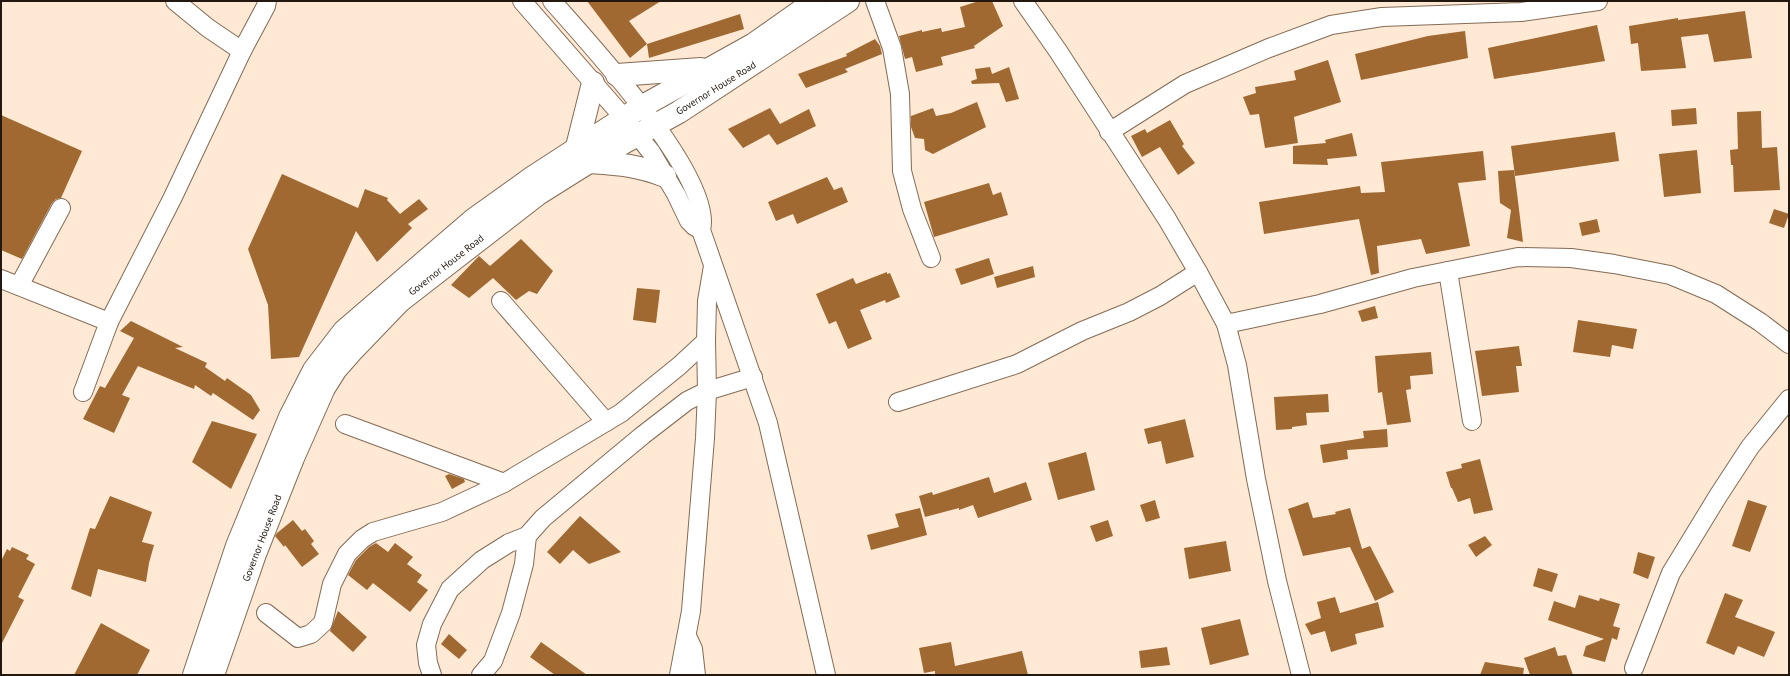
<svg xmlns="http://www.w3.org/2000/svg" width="1790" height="676" font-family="'PT Sans',sans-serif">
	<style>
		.building { fill: #a06931 }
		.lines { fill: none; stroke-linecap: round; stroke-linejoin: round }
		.minor-casing { stroke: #836b55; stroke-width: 20 }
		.major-casing { stroke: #836b55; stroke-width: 24 }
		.minor { stroke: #fff; stroke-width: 18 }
		.major { stroke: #fff; stroke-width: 22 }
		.labels { text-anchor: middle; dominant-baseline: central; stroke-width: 3; stroke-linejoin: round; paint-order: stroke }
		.street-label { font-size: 10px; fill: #22180f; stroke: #fff }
	</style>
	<rect width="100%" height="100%" fill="#ffe9d5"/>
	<g class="building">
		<polygon points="587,1 661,1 629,21 647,44 630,58"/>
		<polygon points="979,1 992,1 1003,26 974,46 975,48 941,57 943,65 916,72 912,57 905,59 899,36 922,30 922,32 941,28 942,32 965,27 960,7"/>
		<polygon points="1745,11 1752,58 1714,62 1708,34 1681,37 1686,68 1641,71 1638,43 1631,44 1629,26 1678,18 1678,20"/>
		<polygon points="740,14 744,29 649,58 647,44"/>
		<polygon points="1597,25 1605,61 1494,79 1488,48"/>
		<polygon points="1465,31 1468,58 1361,80 1355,54 1428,36"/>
		<polygon points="875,39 880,46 882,54 845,69 848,72 806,88 798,74 847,56 846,54"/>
		<polygon points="1328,60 1341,102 1294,117 1298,143 1265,148 1259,114 1250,115 1243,97 1256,93 1255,87 1296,80 1294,71"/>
		<polygon points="990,67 992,74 1009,67 1019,99 1006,102 999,83 972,84 971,81 977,79 975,69"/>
		<polygon points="977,102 986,127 933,154 925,150 924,139 915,138 911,127 911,116 933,108 936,116 951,113"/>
		<polygon points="770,108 780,124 809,109 816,126 777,145 769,134 743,148 728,129"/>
		<polygon points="1696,108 1697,124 1672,126 1671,110"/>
		<polygon points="1761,111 1762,148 1777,147 1780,190 1734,192 1733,165 1731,165 1730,150 1738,149 1737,112"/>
		<polygon points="1,115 82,151 61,198 56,199 52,203 22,259 1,250"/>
		<polygon points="1170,120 1184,144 1182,146 1195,163 1178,175 1160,147 1142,157 1131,136 1145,129 1147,133"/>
		<polygon points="1615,132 1619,161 1515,176 1511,146"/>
		<polygon points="1352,133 1357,156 1327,159 1328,165 1293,164 1293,146 1326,143 1325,140"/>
		<polygon points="1697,150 1701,193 1664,197 1659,154"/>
		<polygon points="1483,151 1486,180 1458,183 1470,246 1426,254 1421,239 1377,246 1379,273 1371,275 1359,219 1264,234 1259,202 1360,186 1361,193 1385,192 1381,162"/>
		<polygon points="1514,170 1517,193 1523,242 1507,238 1511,210 1500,203 1498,171"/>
		<polygon points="282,174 358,208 365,189 388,198 387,200 400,214 419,199 428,209 408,224 412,228 377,262 356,231 299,357 271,359 268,305 248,249"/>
		<polygon points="827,177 834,190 842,187 848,202 797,224 793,214 776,221 768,202"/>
		<polygon points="989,183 993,195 1001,192 1008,215 934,237 924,202"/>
		<polygon points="1774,209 1789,214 1784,228 1769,223"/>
		<polygon points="1597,219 1600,232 1582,236 1579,223"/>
		<polygon points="521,239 553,271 537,294 529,291 516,300 493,278 469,298 451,285 479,256 490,266"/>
		<polygon points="989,258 994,274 961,285 955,269"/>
		<polygon points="1033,266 1035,277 997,288 994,277"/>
		<polygon points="887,272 887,274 890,273 900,297 886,303 885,300 860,310 872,339 848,349 836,321 829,324 816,294 853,278 856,284"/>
		<polygon points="637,288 660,290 656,323 633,320"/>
		<polygon points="1375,306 1378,318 1362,322 1358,311"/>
		<polygon points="1578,320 1637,329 1633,349 1612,345 1610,357 1573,352"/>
		<polygon points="131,321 183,347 175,348 207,363 205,367 225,381 227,378 251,395 260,410 253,420 213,393 211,396 195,385 194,389 138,366 122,395 130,398 114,433 83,419 100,386 105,388 134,338 120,331"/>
		<polygon points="1519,346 1522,366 1516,366 1519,392 1482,396 1475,351"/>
		<polygon points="1431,352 1433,374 1410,376 1411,389 1406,390 1411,422 1387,425 1382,392 1378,393 1375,356"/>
		<polygon points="1328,394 1329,412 1306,413 1307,425 1292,427 1292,429 1276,430 1274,397"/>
		<polygon points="1185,419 1194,457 1166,464 1161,441 1148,444 1144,429"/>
		<polygon points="212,421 257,434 231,489 192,462"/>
		<polygon points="1387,429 1388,447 1347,450 1348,459 1323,463 1320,445 1364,438 1363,431"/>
		<polygon points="1086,452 1095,490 1058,500 1048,463"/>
		<polygon points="1480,459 1493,510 1474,514 1470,498 1458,502 1452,488 1451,488 1446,472 1462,468 1461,464"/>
		<polygon points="449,474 464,479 465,482 452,489 445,476"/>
		<polygon points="989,477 994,493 1026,482 1032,500 978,518 973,505 959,510 959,508 925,517 919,496 932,492 933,495"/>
		<polygon points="110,496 152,512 142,542 154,545 149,563 146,582 98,569 91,597 71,589 90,528 95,529"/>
		<polygon points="1155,500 1160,518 1146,522 1140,505"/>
		<polygon points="1748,500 1767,506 1750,552 1732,546"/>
		<polygon points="1308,502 1313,518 1336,514 1335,512 1350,508 1362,549 1370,546 1394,592 1375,601 1350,547 1303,556 1288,509"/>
		<polygon points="920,508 927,535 871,550 867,535 899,527 895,514"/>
		<polygon points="580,516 621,552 589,564 573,550 560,564 547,552"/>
		<polygon points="293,520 302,531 305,529 314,541 311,544 319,554 302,567 285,545 284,547 275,536 277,533"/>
		<polygon points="1108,520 1113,536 1096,542 1090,526"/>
		<polygon points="1485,536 1492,545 1476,557 1468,545"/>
		<polygon points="1226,541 1231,571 1189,579 1184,548"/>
		<polygon points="376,543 388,552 395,543 413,557 407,564 422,575 417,582 428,590 410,612 373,583 367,590 348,575 356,560 369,547"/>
		<polygon points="12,547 29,555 26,559 35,564 18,597 24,600 1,645 1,561 7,549 10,551"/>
		<polygon points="1638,552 1655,557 1648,579 1633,573"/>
		<polygon points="1538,568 1558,574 1552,592 1533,586"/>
		<polygon points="1725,593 1743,600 1735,617 1775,632 1764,657 1738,646 1734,655 1706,643"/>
		<polygon points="1579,595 1599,601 1600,598 1620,604 1613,626 1620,628 1617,640 1612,638 1605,662 1583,656 1586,646 1604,639 1548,620 1554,601 1575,608"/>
		<polygon points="1335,597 1340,613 1378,602 1384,627 1355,634 1357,644 1331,652 1325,631 1311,635 1305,624 1321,618 1317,602"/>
		<polygon points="338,611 367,637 353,652 330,631"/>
		<polygon points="1240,619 1249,655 1210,665 1201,628"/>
		<polygon points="101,623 150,650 137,675 74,675"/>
		<polygon points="449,634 467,650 459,659 441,644"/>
		<polygon points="541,642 587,675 555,675 530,657"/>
		<polygon points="951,642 955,666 1022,651 1028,675 935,675 935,671 924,673 919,648"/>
		<polygon points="1167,647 1170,665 1141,668 1139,651"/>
		<polygon points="1555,647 1558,656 1566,655 1573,675 1530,675 1524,658"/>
		<polygon points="1485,662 1524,668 1523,675 1480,675"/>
	</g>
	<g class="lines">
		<defs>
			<g id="minor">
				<polyline points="175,1 208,28 242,51"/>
				<polyline points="522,1 624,118 651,152 676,194 689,221 694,226 701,230"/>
				<path d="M552 1C587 41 715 178 701 230L768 423 826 675"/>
				<polyline points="875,1 892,48 900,94 902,171 912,209 931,258"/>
				<polyline points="1023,1 1058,51 1167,219 1198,272 1226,324 1320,304 1413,278 1518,257 1571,258 1614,264 1670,275 1716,294 1760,322 1789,344"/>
				<polyline points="1109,132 1185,84 1269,48 1331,25 1382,17 1521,12 1598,1"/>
				<polyline points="1448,271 1472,421"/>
				<polyline points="1,279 109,322"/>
				<polyline points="19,286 61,208"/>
				<polyline points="501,301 606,422"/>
				<polyline points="1226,324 1237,365 1256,479 1277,581 1301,675"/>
				<polyline points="83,392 109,322 172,199 242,51 266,6 267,1"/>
				<polyline points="898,402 1017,364 1082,331 1129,312 1160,296 1198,272"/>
				<polyline points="345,424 504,483"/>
				<polyline points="266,613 298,638 311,634 323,623 332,584 347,554 362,539 373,532 442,512 504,483 621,413 679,366 706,341 707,301 713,266"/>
				<polyline points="687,636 693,649 696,675"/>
				<polyline points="1634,668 1671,573 1718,496 1750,447 1789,399"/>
				<polyline points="432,675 428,663 426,645 432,624 450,589 482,560 509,543 527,536 543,518 643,435 687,401 707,391 753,377"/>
				<polyline points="481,675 493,661 511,613 524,564 527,536"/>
				<polyline points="679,675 691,611 705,438 707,391 706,341"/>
			</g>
			<g id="major">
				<polyline points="617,75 701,69"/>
				<polyline points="577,147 593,83"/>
				<path d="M589 162C618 164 638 165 665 176"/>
				<polyline points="194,675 237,546 290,417 314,370 344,331 473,220 533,177 641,107 754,44 815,1"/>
				<polyline points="213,675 255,554 293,458 324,388 336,369 351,352 400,301 538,194 589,162 679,112 848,1"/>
			</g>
		</defs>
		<use href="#minor" class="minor-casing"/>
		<use href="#major" class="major-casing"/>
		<use href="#minor" class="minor"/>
		<use href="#major" class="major"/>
	</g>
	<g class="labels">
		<g class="street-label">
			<text transform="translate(716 88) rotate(-32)">Governor House Road</text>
			<text transform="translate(446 265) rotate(-38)">Governor House Road</text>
			<text transform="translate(262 538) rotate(-69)">Governor House Road</text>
		</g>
	</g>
	<rect width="1790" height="676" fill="none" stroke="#22180f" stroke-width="4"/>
</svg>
